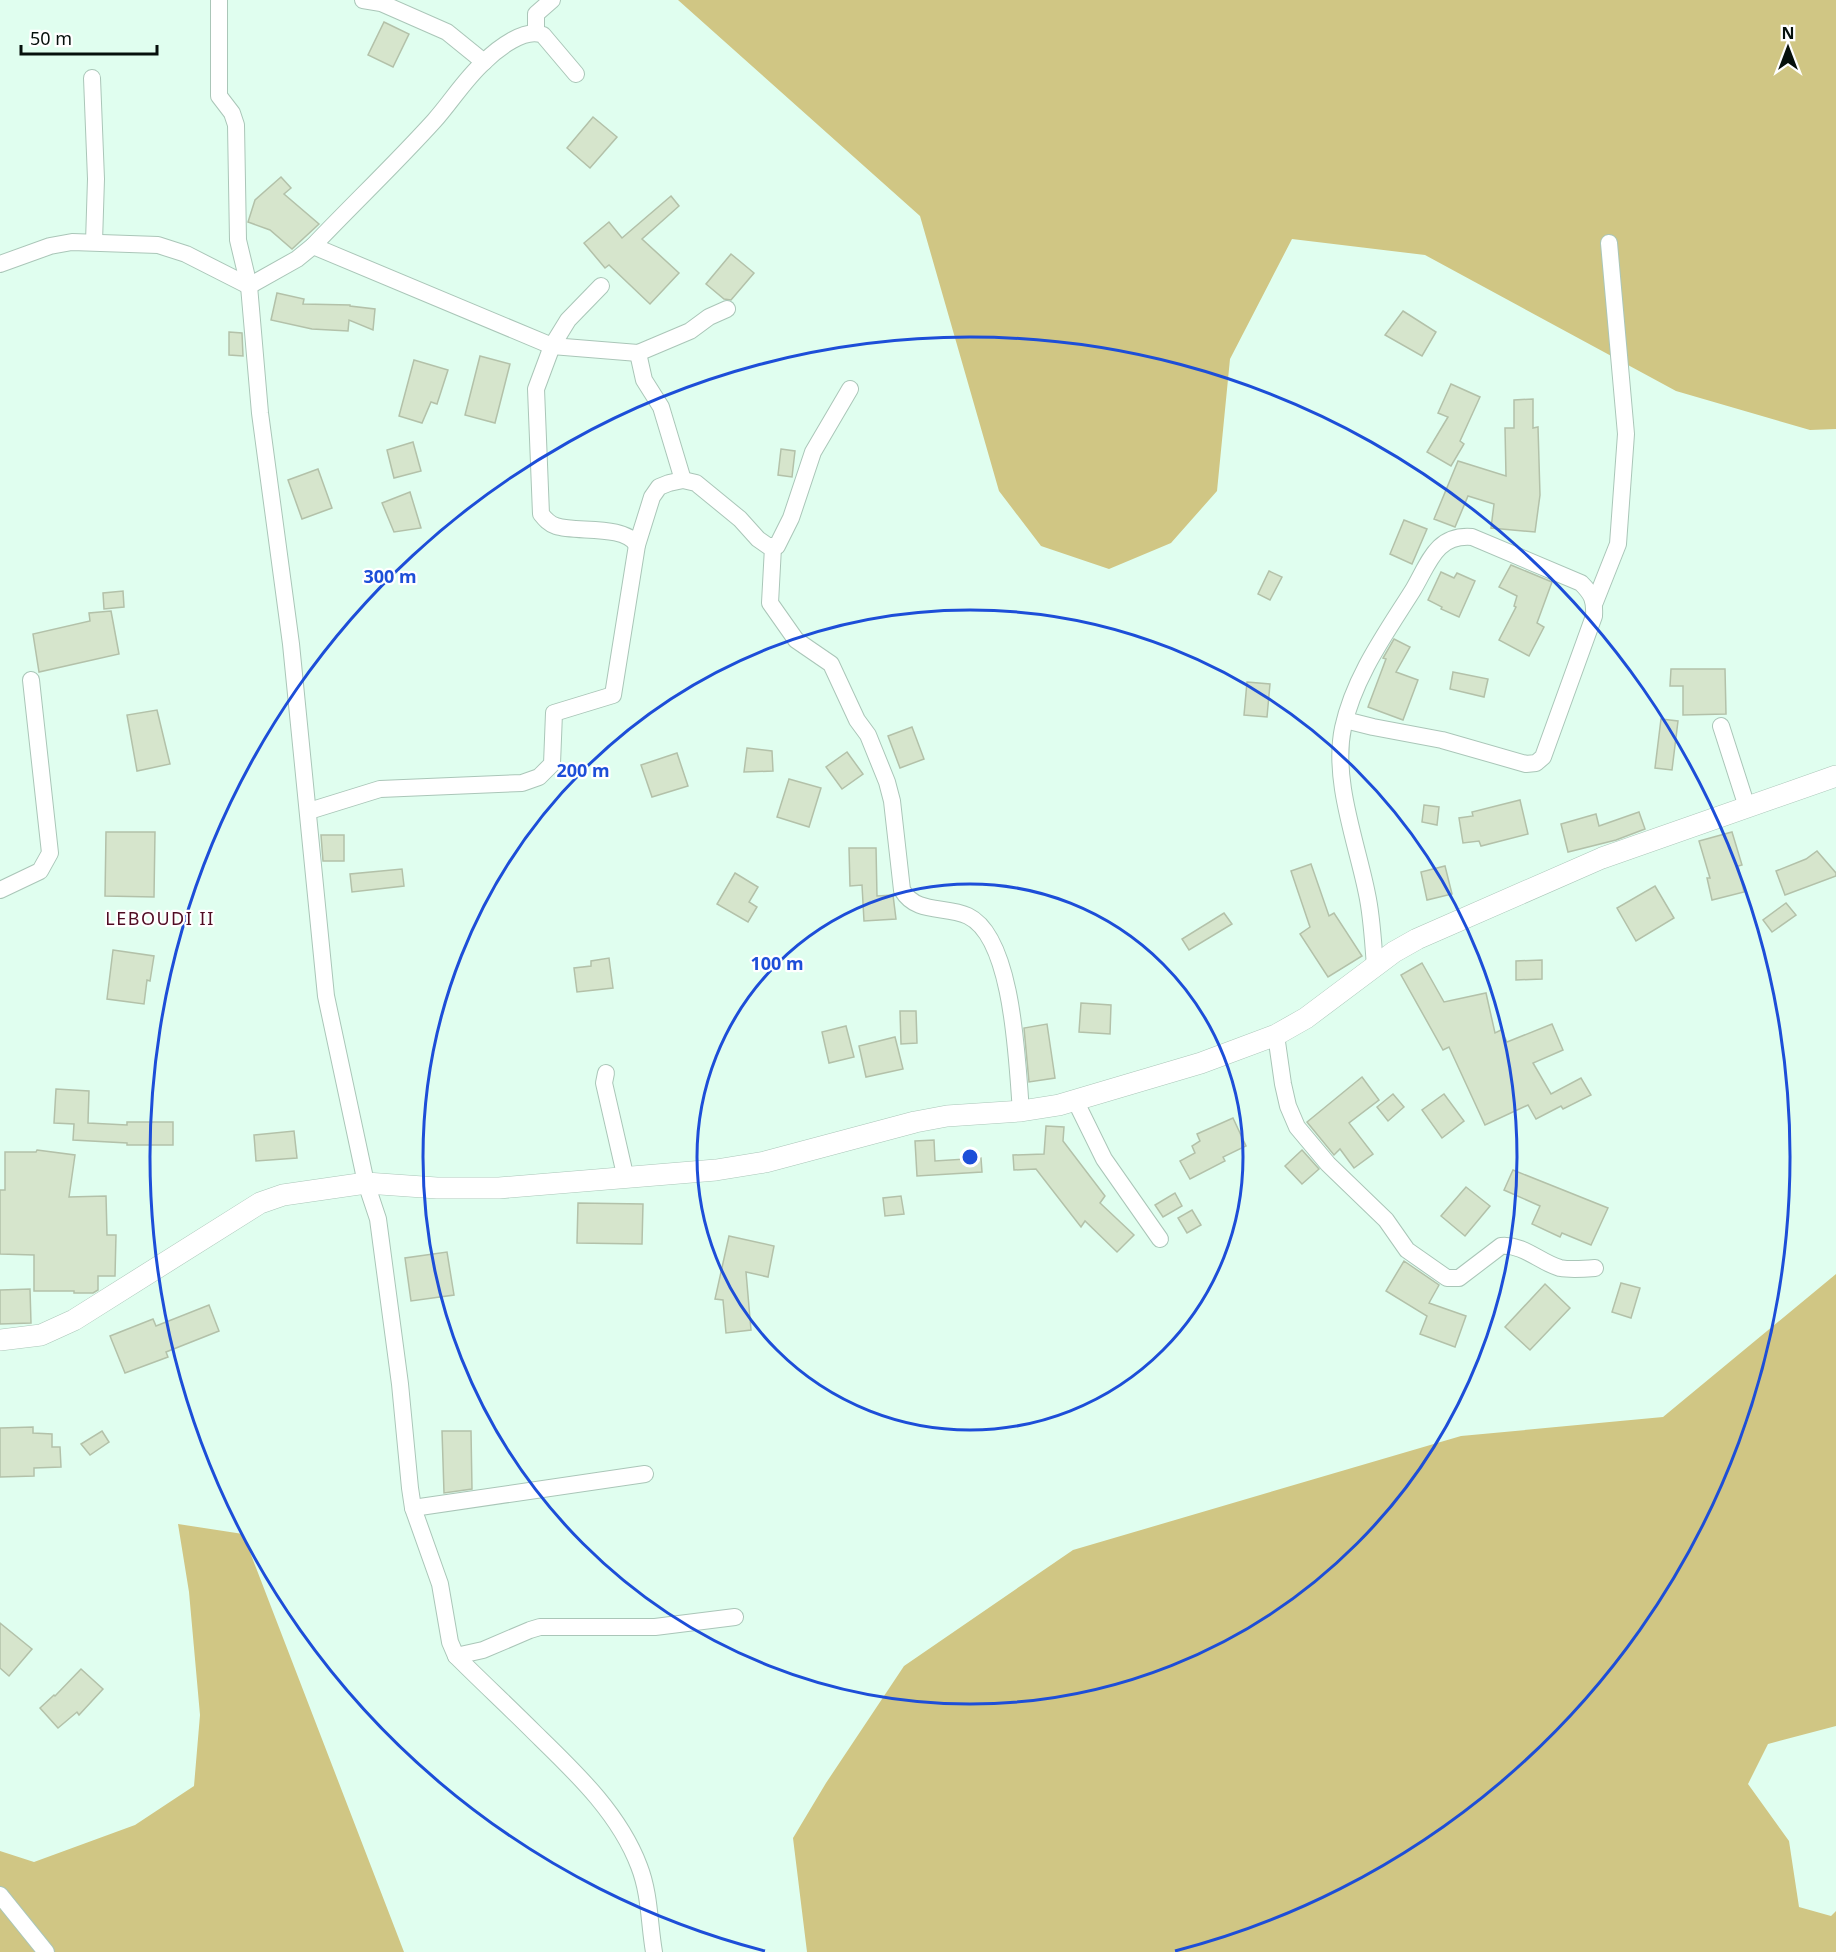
<svg xmlns="http://www.w3.org/2000/svg" width="1836" height="1952" font-family="'Noto Sans',sans-serif">
	<style>
		.forest { fill: #d0c684 }
		.building { fill: #d6e5cc; stroke: #b3c1a9; stroke-width: 1.5 }
		.lines { fill: none; stroke-linecap: round; stroke-linejoin: round }
		.minor-casing { stroke: #aac6b8; stroke-width: 18 }
		.tertiary-casing { stroke: #aac6b8; stroke-width: 22 }
		.minor { stroke: #fff; stroke-width: 16 }
		.tertiary { stroke: #fff; stroke-width: 21 }
		.ring { fill: none; stroke: #1d4ed8; stroke-width: 3 }
		.labels { text-anchor: middle; dominant-baseline: central; stroke-width: 4.5; stroke-linejoin: round; paint-order: stroke }
		.quarter-label { font-size: 18px; letter-spacing: 1.5px; fill: #500c23; stroke: #fff }
		.centre { fill: #1d4ed8; stroke: #fff; stroke-width: 3 }
		.ring-label { font-size: 18px; text-anchor: middle; font-weight: bold; fill: #1d4ed8; stroke: #fff; stroke-width: 4.5; stroke-linejoin: round; paint-order: stroke }
	</style>
	<rect width="100%" height="100%" fill="#e0feef"/>
	<g class="forest">
		<polygon points="678,0 1836,0 1836,429 1810,430 1676,391 1425,255 1292,239 1230,359 1217,491 1171,543 1109,569 1041,546 999,491 920,216"/>
		<polygon points="1836,1274 1836,1726 1768,1744 1748,1784 1789,1841 1799,1907 1831,1916 1836,1911 1836,1952 807,1952 793,1838 826,1783 904,1666 1073,1550 1461,1436 1663,1417"/>
		<polygon points="178,1524 243,1534 404,1952 0,1952 0,1851 34,1862 135,1825 194,1786 200,1715 189,1592"/>
	</g>
	<g class="building">
		<polygon points="384,22 409,34 393,67 368,55"/>
		<polygon points="593,117 617,137 590,168 567,148"/>
		<polygon points="281,177 291,188 284,194 319,224 292,249 270,230 248,222 255,200"/>
		<polygon points="671,196 679,206 642,239 679,273 650,304 609,265 605,268 584,243 609,222 622,238"/>
		<polygon points="731,254 754,273 731,300 724,299 706,284"/>
		<polygon points="277,293 304,299 303,304 350,305 350,306 375,309 373,330 349,320 348,331 312,329 271,320"/>
		<polygon points="1403,311 1436,332 1422,356 1385,335"/>
		<polygon points="229,332 242,333 243,356 229,355"/>
		<polygon points="480,356 510,364 495,423 465,415"/>
		<polygon points="414,360 448,370 437,404 431,402 422,423 399,416"/>
		<polygon points="1451,384 1480,397 1460,441 1464,444 1451,466 1427,452 1448,417 1438,413"/>
		<polygon points="1533,399 1533,428 1538,427 1540,495 1535,532 1491,528 1494,504 1468,496 1455,527 1434,519 1458,461 1506,476 1505,428 1514,428 1514,400"/>
		<polygon points="413,442 421,471 394,478 387,450"/>
		<polygon points="781,449 795,451 792,477 778,475"/>
		<polygon points="318,469 332,508 302,519 288,480"/>
		<polygon points="410,492 421,528 394,532 382,503"/>
		<polygon points="1404,520 1427,529 1412,564 1390,554"/>
		<polygon points="1511,565 1552,582 1537,623 1544,627 1529,656 1499,640 1516,607 1514,606 1517,596 1499,587"/>
		<polygon points="1269,571 1282,577 1270,600 1258,594"/>
		<polygon points="1441,572 1454,578 1457,573 1475,581 1459,617 1441,609 1442,607 1428,600"/>
		<polygon points="123,591 124,607 104,609 103,593"/>
		<polygon points="111,611 119,654 39,672 33,634 90,621 89,613"/>
		<polygon points="1394,639 1410,647 1396,672 1418,680 1403,720 1368,707 1386,659 1383,658"/>
		<polygon points="1671,669 1725,669 1726,714 1683,715 1683,686 1670,686"/>
		<polygon points="1453,672 1488,679 1484,697 1450,689"/>
		<polygon points="1247,682 1270,684 1267,717 1244,715"/>
		<polygon points="157,710 170,764 137,771 127,715"/>
		<polygon points="1661,719 1678,721 1672,770 1655,768"/>
		<polygon points="912,727 924,759 900,768 888,736"/>
		<polygon points="747,748 772,751 773,771 744,772"/>
		<polygon points="847,752 863,774 842,789 826,767"/>
		<polygon points="677,753 688,786 652,797 641,765"/>
		<polygon points="789,779 821,788 809,827 777,817"/>
		<polygon points="1520,800 1528,834 1481,846 1479,841 1463,843 1459,818 1473,816 1472,812"/>
		<polygon points="1424,805 1439,807 1437,825 1422,822"/>
		<polygon points="1639,812 1645,829 1616,840 1568,852 1561,824 1596,814 1599,826"/>
		<polygon points="106,832 155,832 154,897 105,896"/>
		<polygon points="1732,832 1742,865 1738,866 1744,892 1712,900 1707,878 1710,878 1699,841"/>
		<polygon points="321,835 344,835 344,861 323,861"/>
		<polygon points="849,848 876,848 877,896 893,895 896,919 864,921 862,885 850,886"/>
		<polygon points="1817,851 1836,873 1836,876 1785,895 1776,871 1806,859"/>
		<polygon points="1311,864 1329,916 1334,913 1362,956 1328,977 1300,934 1310,927 1291,871"/>
		<polygon points="1445,866 1452,894 1427,900 1421,872"/>
		<polygon points="402,869 404,886 352,892 350,874"/>
		<polygon points="735,873 758,887 749,902 757,907 748,922 717,904"/>
		<polygon points="1655,886 1674,918 1636,941 1617,908"/>
		<polygon points="1786,903 1796,915 1772,932 1763,920"/>
		<polygon points="1224,913 1232,924 1189,950 1182,939"/>
		<polygon points="113,950 154,956 150,981 147,980 144,1004 107,999"/>
		<polygon points="609,958 613,988 577,992 574,968 591,966 591,961"/>
		<polygon points="1542,960 1542,979 1516,980 1516,961"/>
		<polygon points="1422,963 1444,1002 1486,993 1495,1033 1501,1030 1507,1042 1552,1024 1563,1050 1533,1063 1551,1094 1581,1078 1591,1095 1563,1109 1561,1106 1536,1119 1528,1105 1485,1125 1449,1047 1443,1050 1401,975"/>
		<polygon points="1081,1003 1111,1005 1110,1034 1079,1032"/>
		<polygon points="900,1011 916,1011 917,1043 901,1044"/>
		<polygon points="1047,1024 1055,1078 1029,1082 1024,1028"/>
		<polygon points="846,1026 854,1057 829,1063 822,1032"/>
		<polygon points="895,1037 903,1069 866,1077 859,1046"/>
		<polygon points="1362,1077 1379,1100 1349,1123 1373,1154 1354,1168 1340,1149 1334,1155 1307,1122"/>
		<polygon points="56,1089 89,1091 88,1123 127,1125 127,1122 173,1122 173,1145 127,1145 127,1143 73,1140 74,1124 54,1123"/>
		<polygon points="1393,1094 1404,1107 1388,1121 1377,1107"/>
		<polygon points="1444,1094 1464,1121 1442,1138 1422,1110"/>
		<polygon points="1233,1118 1246,1146 1223,1157 1225,1161 1190,1179 1180,1161 1195,1153 1192,1146 1200,1141 1197,1134"/>
		<polygon points="1046,1126 1064,1127 1063,1141 1105,1196 1100,1203 1134,1235 1117,1252 1085,1221 1081,1227 1036,1169 1014,1170 1013,1155 1044,1154"/>
		<polygon points="294,1131 297,1158 256,1161 254,1135"/>
		<polygon points="934,1140 935,1161 981,1158 982,1172 917,1176 915,1141"/>
		<polygon points="37,1150 75,1155 69,1197 106,1196 107,1235 116,1235 115,1276 98,1276 98,1290 93,1293 74,1293 74,1291 34,1291 34,1255 0,1254 0,1190 5,1190 5,1152 36,1152"/>
		<polygon points="1302,1150 1319,1169 1302,1184 1285,1166"/>
		<polygon points="1513,1170 1608,1208 1591,1245 1562,1233 1560,1237 1532,1224 1540,1206 1504,1190"/>
		<polygon points="1466,1187 1490,1206 1465,1236 1441,1216"/>
		<polygon points="1175,1193 1182,1206 1163,1217 1155,1205"/>
		<polygon points="901,1196 904,1214 885,1216 883,1198"/>
		<polygon points="578,1203 643,1204 642,1244 577,1243"/>
		<polygon points="1192,1210 1201,1225 1187,1233 1178,1218"/>
		<polygon points="729,1236 774,1246 768,1277 746,1272 751,1330 726,1333 723,1300 715,1299"/>
		<polygon points="447,1252 454,1295 411,1301 405,1258"/>
		<polygon points="1404,1261 1439,1285 1429,1303 1466,1316 1455,1347 1420,1334 1427,1316 1386,1291"/>
		<polygon points="1621,1283 1640,1288 1631,1318 1612,1312"/>
		<polygon points="1545,1284 1570,1308 1530,1350 1505,1327"/>
		<polygon points="30,1289 31,1323 0,1324 0,1290"/>
		<polygon points="209,1305 219,1331 166,1352 168,1357 125,1373 110,1336 153,1319 156,1326"/>
		<polygon points="33,1427 33,1433 52,1434 52,1447 60,1447 61,1467 34,1468 34,1476 0,1477 0,1428"/>
		<polygon points="102,1431 109,1442 90,1455 81,1444"/>
		<polygon points="442,1431 471,1431 472,1489 444,1493"/>
		<polygon points="0,1623 32,1649 9,1676 0,1668"/>
		<polygon points="81,1669 103,1689 79,1715 77,1712 58,1728 40,1708 54,1695 55,1696"/>
	</g>
	<g class="lines">
		<defs>
			<g id="minor">
				<path d="M219 0V96L232 113 236 125 238 240 249 286 260 413 291 644 326 996 366 1183 378 1219 400 1384 410 1488 413 1508 440 1584 450 1642 456 1656C482 1682 509 1707 535 1733 575 1772 619 1813 639 1866 650 1894 649 1923 654 1952"/>
				<polyline points="363,0 381,3 447,32 484,62"/>
				<polyline points="536,32 536,14 552,0"/>
				<polyline points="92,78 96,179 94,242"/>
				<polyline points="313,246 552,346 638,353 690,331 709,317 727,309"/>
				<polyline points="0,264 50,246 72,242 158,245 186,254 249,286"/>
				<path d="M249 286 297 259 313 246C353 204 395 164 434 121 451 102 465 79 484 62 497 49 525 27 543 35L576 74"/>
				<path d="M601 286 568 320 552 346 536 389 541 514C545 519 549 524 556 526 576 533 624 524 637 545"/>
				<polyline points="638,353 644,380 661,407 683,480"/>
				<path d="M773 547 770 603 796 640 831 664 857 720 868 735 887 782 892 801 902 890C917 915 945 905 968 916 1014 938 1017 1065 1021 1111"/>
				<polyline points="1595,602 1618,544 1626,434 1609,243"/>
				<path d="M1345 720 1373 727 1442 740 1526 764 1536 763 1543 757 1594 616C1595 600 1592 594 1581 583L1472 537C1436 534 1429 563 1413 590 1386 633 1354 677 1343 728 1332 780 1357 843 1367 894 1372 917 1373 942 1375 966"/>
				<polyline points="1721,726 1747,807"/>
				<polyline points="309,811 380,789 522,783 539,777 552,764 554,713 613,695 637,545 652,497 659,487 669,483 683,480 696,483 740,519 758,539 768,546 777,546 791,518 813,452 850,389"/>
				<polyline points="0,890 40,871 50,853 31,680"/>
				<path d="M1276 1035 1283 1084 1288 1106 1297 1127 1328 1164 1386 1220 1407 1250 1447 1278H1459L1501 1246C1524 1244 1539 1262 1560 1268 1571 1270 1583 1269 1595 1268"/>
				<polyline points="606,1073 604,1083 626,1179"/>
				<polyline points="1075,1100 1104,1159 1160,1239"/>
				<polyline points="413,1508 645,1474"/>
				<polyline points="456,1656 483,1650 530,1630 540,1627 655,1627 735,1617"/>
				<polyline points="0,1895 46,1952"/>
			</g>
			<polyline id="tertiary" points="0,1340 41,1335 74,1320 260,1203 283,1195 366,1183 437,1188 499,1188 716,1170 765,1162 915,1122 947,1116 1021,1111 1059,1105 1201,1063 1276,1035 1306,1018 1394,952 1417,939 1602,858 1836,776"/>
		</defs>
		<use href="#minor" class="minor-casing"/>
		<use href="#tertiary" class="tertiary-casing"/>
		<use href="#minor" class="minor"/>
		<use href="#tertiary" class="tertiary"/>
	</g>
	<g class="ring">
		<circle cx="970" cy="1157" r="273"/>
		<circle cx="970" cy="1157" r="547"/>
		<path d="M765 1951A820 820 0 1 1 1175 1951"/>
	</g>
	<g class="labels">
		<g class="quarter-label">
			<text x="160" y="918">LEBOUDI II</text>
		</g>
	</g>
	<circle cx="970" cy="1157" r="9" class="centre"/>
	<g class="ring-label">
		<text x="390" y="583">300 m</text>
		<text x="583" y="777">200 m</text>
		<text x="777" y="970">100 m</text>
	</g>
	<g transform="translate(1788 48)" stroke="#ffffff" stroke-width="4.5" paint-order="stroke">
	<path d="M0-4.5L10 22L0 15L-10 22Z" fill="#06100c"/>
	<text y="-9" font-size="16" font-weight="bold" text-anchor="middle" fill="#06100c">N</text>
	</g>
	<path d="M21 45v9h136v-9" fill="none" stroke="#06100c" stroke-width="3"/>
	<text x="30" y="45" font-size="18" fill="#06100c" stroke="#ffffff" stroke-width="4.5" paint-order="stroke">50 m</text>
</svg>
